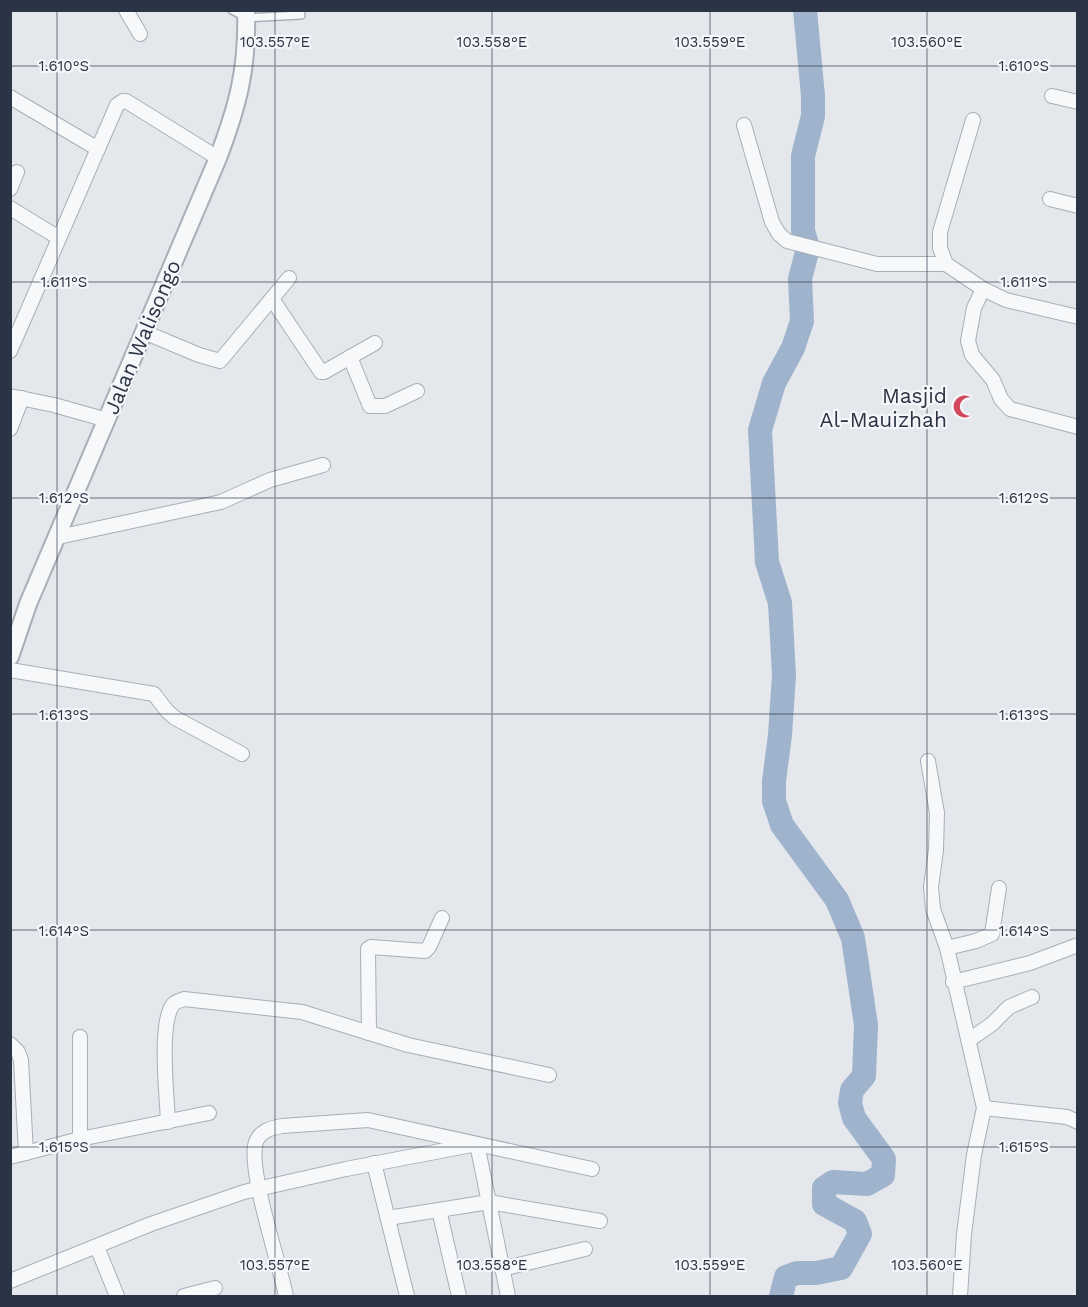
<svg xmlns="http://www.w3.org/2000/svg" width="1088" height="1307" font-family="'Work Sans',sans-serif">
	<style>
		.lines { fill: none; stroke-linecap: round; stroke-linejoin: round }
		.river { stroke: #9fb4cc; stroke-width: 24 }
		.service-casing { stroke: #a9aeb7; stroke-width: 10 }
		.minor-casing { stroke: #a9aeb7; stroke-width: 16 }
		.tertiary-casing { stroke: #a9aeb7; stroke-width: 20 }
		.service { stroke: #f7f8fa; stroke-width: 7 }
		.minor { stroke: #f7f8fa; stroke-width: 14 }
		.tertiary { stroke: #f7f8fa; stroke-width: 16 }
		.ticks { fill: none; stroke: #2b3445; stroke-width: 1.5; stroke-opacity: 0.45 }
		.labels { text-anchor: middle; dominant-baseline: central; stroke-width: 4.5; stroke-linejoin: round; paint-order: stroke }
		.street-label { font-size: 21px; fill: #2b3445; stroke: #f4f6f9 }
		.poi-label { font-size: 21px; fill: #2b3445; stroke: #f4f6f9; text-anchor: end }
		.ticks-label { font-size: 15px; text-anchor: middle; fill: #2b3445; stroke: #f4f6f9; stroke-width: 4.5; stroke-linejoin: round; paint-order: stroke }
	</style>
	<rect width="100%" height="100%" fill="#e4e7ec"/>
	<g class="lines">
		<polyline class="river" points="781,1296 786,1277 797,1273 816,1273 841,1268 860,1234 855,1221 824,1204 824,1188 833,1182 867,1184 883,1175 884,1159 854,1118 850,1103 852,1090 864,1076 866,1025 853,938 837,900 782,825 774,801 774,781 780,735 784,675 780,603 767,562 760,430 774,383 793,348 802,321 800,279 808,248 803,231 803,156 813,116 813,96 805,10"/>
		<defs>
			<polyline id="service" points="232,10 247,18 301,15"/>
			<g id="minor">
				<polyline points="126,10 140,34"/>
				<polyline points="1052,96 1078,102"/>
				<polyline points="10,97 98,149"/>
				<polyline points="973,120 940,232 940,248 946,264 983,289 1006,300 1078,317"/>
				<polyline points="744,125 772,222 779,234 787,241 877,264 946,264"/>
				<polyline points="10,189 17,172"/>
				<polyline points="1050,199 1078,206"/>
				<polyline points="10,208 59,238"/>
				<polyline points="983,289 974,308 968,341 972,355 993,380 1001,399 1010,409 1078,427"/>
				<polyline points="272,299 321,372 324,372 375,343"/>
				<polyline points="144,332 199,355 220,361 289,278"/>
				<polyline points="10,351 117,105 123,101 126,101 218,158"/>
				<polyline points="350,357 370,406 385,406 417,391"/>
				<polyline points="10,396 54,405 107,420"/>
				<polyline points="10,429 22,398"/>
				<polyline points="58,537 221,502 270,480 323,465"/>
				<polyline points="10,670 154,694 167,711 175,718 242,754"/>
				<polyline points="928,761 937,813 936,850 931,887 933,909 947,948 984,1108 974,1155 964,1234 960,1296"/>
				<polyline points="947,948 976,941 992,934 999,888"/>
				<polyline points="953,982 1030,963 1078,945"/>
				<polyline points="369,1033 368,949 371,947 425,951 429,947 442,918"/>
				<polyline points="969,1040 992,1024 1009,1007 1032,997"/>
				<polyline points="10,1044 18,1052 21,1060 26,1153"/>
				<polyline points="984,1108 1067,1117 1078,1122"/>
				<path d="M168 1122C167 1097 159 1026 172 1006 174 1002 179 1001 184 999L302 1012 408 1045 549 1075"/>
				<polyline points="80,1139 80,1037"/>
				<polyline points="10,1157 80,1139 209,1113"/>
				<polyline points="374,1163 407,1296"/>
				<polyline points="439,1210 459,1296"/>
				<polyline points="388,1218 489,1202 600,1221"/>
				<polyline points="97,1247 117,1296"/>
				<polyline points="502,1269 585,1249"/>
				<polyline points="10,1281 151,1224 244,1192 346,1169 477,1144 508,1296"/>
				<polyline points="184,1296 215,1288"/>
				<path d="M286 1296C280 1265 247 1168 256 1142 260 1131 271 1128 282 1126L368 1120 592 1169"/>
			</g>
			<path id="tertiary" d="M10 657 28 604 218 158C238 105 248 68 246 10"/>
		</defs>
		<use href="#service" class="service-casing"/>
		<use href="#minor" class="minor-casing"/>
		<use href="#tertiary" class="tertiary-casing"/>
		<use href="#service" class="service"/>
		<use href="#minor" class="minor"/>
		<use href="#tertiary" class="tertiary"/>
	</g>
	<path class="ticks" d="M57 10V1296M275 10V1296M492 10V1296M710 10V1296M927 10V1296M10 66H1078M10 282H1078M10 498H1078M10 714H1078M10 930H1078M10 1147H1078"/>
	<defs>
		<symbol id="mosque-bare" viewBox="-9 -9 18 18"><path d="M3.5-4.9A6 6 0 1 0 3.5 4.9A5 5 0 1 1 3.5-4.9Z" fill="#d1495b" stroke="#f4f6f9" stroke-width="2.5" paint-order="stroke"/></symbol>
	</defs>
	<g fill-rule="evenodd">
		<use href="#mosque-bare" x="948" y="390" width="33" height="33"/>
	</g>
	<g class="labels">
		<g class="street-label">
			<text transform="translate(142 337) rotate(-67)">Jalan Walisongo</text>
		</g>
		<g class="poi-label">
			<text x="947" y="395">Masjid<tspan x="947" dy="24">Al-Mauizhah</tspan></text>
		</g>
	</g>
	<g class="ticks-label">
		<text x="275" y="47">103.557°E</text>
		<text x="492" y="47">103.558°E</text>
		<text x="710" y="47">103.559°E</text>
		<text x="927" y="47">103.560°E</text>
		<text x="64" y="71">1.610°S</text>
		<text x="1024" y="71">1.610°S</text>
		<text x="64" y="287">1.611°S</text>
		<text x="1024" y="287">1.611°S</text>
		<text x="64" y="503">1.612°S</text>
		<text x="1024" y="503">1.612°S</text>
		<text x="64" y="720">1.613°S</text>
		<text x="1024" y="720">1.613°S</text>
		<text x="64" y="936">1.614°S</text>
		<text x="1024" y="936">1.614°S</text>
		<text x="64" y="1152">1.615°S</text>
		<text x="1024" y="1152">1.615°S</text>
		<text x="275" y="1270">103.557°E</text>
		<text x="492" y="1270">103.558°E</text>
		<text x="710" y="1270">103.559°E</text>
		<text x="927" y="1270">103.560°E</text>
	</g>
	<rect width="1088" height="1307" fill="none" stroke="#2b3445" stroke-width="24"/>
</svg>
